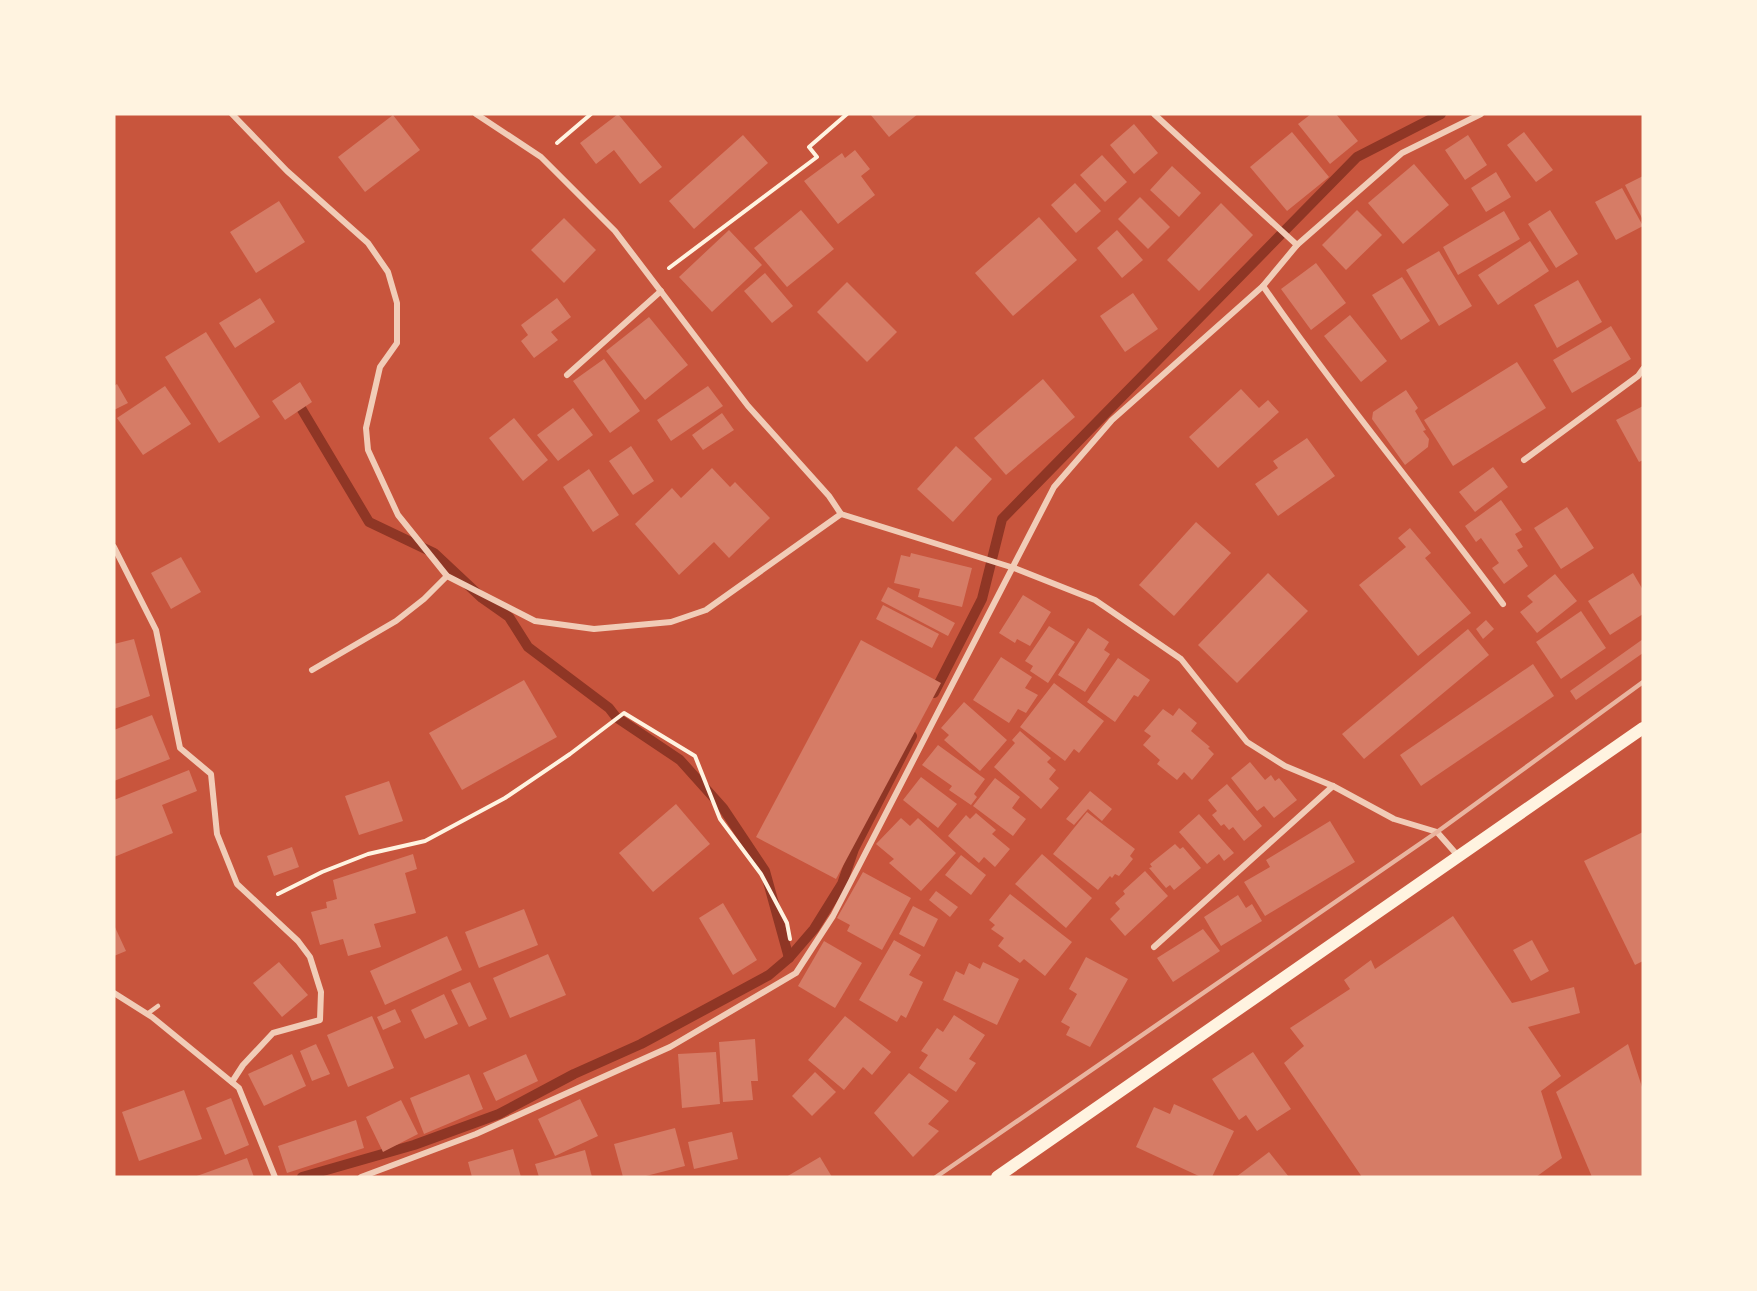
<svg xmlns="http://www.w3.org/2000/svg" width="1757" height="1291" font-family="'Alegreya Sans',sans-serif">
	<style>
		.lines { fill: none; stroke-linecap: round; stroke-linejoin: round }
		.stream { stroke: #8f3625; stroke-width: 10 }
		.building { fill: #d67c66 }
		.path { stroke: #fff3e0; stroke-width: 4 }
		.service { stroke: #f1ccb7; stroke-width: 4.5 }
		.minor { stroke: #f1ccb7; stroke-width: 6 }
		.secondary { stroke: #fff3e0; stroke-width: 12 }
		.rail { stroke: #e9b49f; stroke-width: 4.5 }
	</style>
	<rect width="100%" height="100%" fill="#c8553d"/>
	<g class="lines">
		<g class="stream">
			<polyline points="295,398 369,522 434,553 482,598 509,617 528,647 609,708 616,717 680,760 723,808 765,871 789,958"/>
			<polyline points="934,693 982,599 1002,519 1357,157 1441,114"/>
			<polyline points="302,1177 414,1145 499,1114 574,1074 641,1044 769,975 789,958 814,929 842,884 854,849 912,736"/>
		</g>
	</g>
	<g class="building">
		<polygon points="618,114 662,167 640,184 614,150 596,164 580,143"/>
		<polygon points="870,114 918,114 889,137"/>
		<polygon points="1311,114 1336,114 1358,141 1330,164 1298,124"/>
		<polygon points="393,115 420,150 365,192 338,157"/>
		<polygon points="1134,124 1158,153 1134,174 1110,145"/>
		<polygon points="1292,132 1329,177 1287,211 1250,167"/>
		<polygon points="1524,132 1553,170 1536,182 1507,145"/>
		<polygon points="743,135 768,163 694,229 669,201"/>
		<polygon points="1468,135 1487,165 1465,180 1445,150"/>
		<polygon points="855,150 870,169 861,176 875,195 838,224 804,181 842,153 845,158"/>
		<polygon points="1102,155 1127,182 1105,202 1080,175"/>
		<polygon points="1414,164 1449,205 1403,244 1368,203"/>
		<polygon points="1172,166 1201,193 1179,217 1150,190"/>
		<polygon points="1496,172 1511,197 1486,212 1471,188"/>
		<polygon points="1643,176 1643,220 1625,185"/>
		<polygon points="1075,183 1101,211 1076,233 1051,205"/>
		<polygon points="1622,188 1643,226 1616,240 1595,202"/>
		<polygon points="1140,197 1170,227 1148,249 1118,219"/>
		<polygon points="279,201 305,242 256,273 230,232"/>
		<polygon points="1221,203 1253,235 1199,291 1167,260"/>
		<polygon points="801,210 834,249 787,287 754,248"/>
		<polygon points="1357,210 1382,235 1346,270 1322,245"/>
		<polygon points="1550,210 1578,254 1556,268 1528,224"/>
		<polygon points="1504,211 1520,239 1458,275 1443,247"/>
		<polygon points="1039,217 1077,260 1013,316 975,273"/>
		<polygon points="564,218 596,250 564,283 531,250"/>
		<polygon points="729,230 762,265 712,312 679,277"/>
		<polygon points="1117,230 1143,260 1122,278 1097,248"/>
		<polygon points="1530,241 1549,271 1498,305 1478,275"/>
		<polygon points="1439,251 1472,306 1439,326 1406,270"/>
		<polygon points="1316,263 1346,303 1311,330 1281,289"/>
		<polygon points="765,273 793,306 772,323 744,291"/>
		<polygon points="1402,277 1430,321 1401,340 1372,295"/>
		<polygon points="1578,280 1602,322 1557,348 1534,305"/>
		<polygon points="847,282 897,332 867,362 817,312"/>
		<polygon points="1133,293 1158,329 1125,352 1100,316"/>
		<polygon points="260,298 275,322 235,348 219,323"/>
		<polygon points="557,298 571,317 551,332 558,340 534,358 521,341 528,335 521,325"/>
		<polygon points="1350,315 1387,361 1361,382 1324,336"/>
		<polygon points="649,317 688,365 645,400 606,351"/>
		<polygon points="1611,326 1631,359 1572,393 1553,360"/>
		<polygon points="206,332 260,417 219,443 165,357"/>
		<polygon points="604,359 640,411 610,433 573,381"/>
		<polygon points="1517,362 1546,408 1453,466 1424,420"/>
		<polygon points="1043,379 1075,417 1006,475 974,438"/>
		<polygon points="300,382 312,402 285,420 272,401"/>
		<polygon points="117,384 128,403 114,410 114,386"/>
		<polygon points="165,386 191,424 143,455 117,418"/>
		<polygon points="708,386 723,406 671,441 657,420"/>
		<polygon points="1241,389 1259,408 1268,400 1279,412 1218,468 1189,437"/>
		<polygon points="1406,390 1418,408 1415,411 1426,430 1423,431 1429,439 1428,447 1405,465 1372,419 1373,412"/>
		<polygon points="1643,406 1643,460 1639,462 1616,420"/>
		<polygon points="573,408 593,435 558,461 537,435"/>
		<polygon points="722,413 734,430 703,450 692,435"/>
		<polygon points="514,418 548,460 523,481 489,438"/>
		<polygon points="1307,438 1335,476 1278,516 1255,484 1278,468 1273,461"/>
		<polygon points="631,446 654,481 633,495 609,461"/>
		<polygon points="956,446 992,479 953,522 917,489"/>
		<polygon points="1493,467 1508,487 1475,512 1459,492"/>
		<polygon points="712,468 730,487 735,482 770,518 729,558 714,542 679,575 635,524 672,488 681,498"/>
		<polygon points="589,469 619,515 593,532 563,487"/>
		<polygon points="1501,500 1522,530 1515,534 1523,547 1517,550 1528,566 1504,584 1492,568 1499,563 1481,538 1476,542 1465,526"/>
		<polygon points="1567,507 1594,548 1561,569 1534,528"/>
		<polygon points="1196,522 1231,553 1174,616 1139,585"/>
		<polygon points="1410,528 1431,553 1425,558 1471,613 1418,656 1359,585 1406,547 1398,538"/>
		<polygon points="911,553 972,568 962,607 918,597 920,589 894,583 901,555 910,557"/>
		<polygon points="181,557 201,592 171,609 151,573"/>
		<polygon points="1268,573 1308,611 1237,683 1198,645"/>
		<polygon points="1633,573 1643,590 1643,614 1610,635 1588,601"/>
		<polygon points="1555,574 1577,601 1537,633 1520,612 1533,602 1527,596"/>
		<polygon points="888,587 955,623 948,636 881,601"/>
		<polygon points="1023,595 1051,612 1030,646 1017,639 1015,643 999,633"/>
		<polygon points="883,605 939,634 932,648 876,619"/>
		<polygon points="1581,611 1606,648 1561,679 1536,642"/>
		<polygon points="1486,620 1494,629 1483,639 1476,629"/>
		<polygon points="1049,626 1075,642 1048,683 1030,671 1033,666 1025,661"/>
		<polygon points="1088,628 1109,642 1104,650 1110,654 1085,692 1058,675"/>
		<polygon points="1468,629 1489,655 1364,759 1342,734"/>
		<polygon points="134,639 150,696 114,709 114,644"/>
		<polygon points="1643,639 1643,653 1576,700 1570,691"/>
		<polygon points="861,640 941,683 836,879 756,837"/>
		<polygon points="1001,657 1032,677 1025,688 1038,695 1026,713 1018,709 1009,723 973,700"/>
		<polygon points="1118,658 1150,680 1138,697 1134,695 1115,722 1087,702"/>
		<polygon points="1533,664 1554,696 1421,786 1400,755"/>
		<polygon points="524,680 557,737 462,790 429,733"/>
		<polygon points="1054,683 1104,721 1079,753 1074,749 1065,761 1020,727"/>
		<polygon points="964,702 1007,740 980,771 944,740 949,735 941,728"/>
		<polygon points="1179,708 1197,723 1191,731 1210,747 1208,748 1214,754 1192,780 1184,772 1177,780 1157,764 1160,760 1143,745 1151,736 1144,731 1163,709 1173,716"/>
		<polygon points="152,715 170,759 114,781 114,730"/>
		<polygon points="1020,731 1051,758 1047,762 1056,770 1049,779 1059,788 1041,809 994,767 1015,743 1012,740"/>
		<polygon points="938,745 985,779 974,794 977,797 971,805 949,790 952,786 922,765"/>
		<polygon points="1250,762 1265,780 1271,775 1275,781 1279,778 1297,800 1274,818 1264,806 1257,811 1231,778"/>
		<polygon points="189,770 197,791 162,805 173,833 114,857 114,800"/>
		<polygon points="921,777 957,804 938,828 903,800"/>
		<polygon points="995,778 1020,797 1012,808 1026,819 1013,836 973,806"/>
		<polygon points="389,781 403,821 359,835 345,796"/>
		<polygon points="1227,784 1262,826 1244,841 1233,827 1229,830 1224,824 1221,826 1212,815 1217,811 1208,800"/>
		<polygon points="1090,791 1112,809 1102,821 1088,809 1074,825 1066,819"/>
		<polygon points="676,804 710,844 653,892 619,853"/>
		<polygon points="1087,812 1135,849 1130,856 1133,859 1119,876 1115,874 1112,878 1110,876 1098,890 1053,854"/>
		<polygon points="976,813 996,830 992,834 1010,849 995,867 984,857 979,863 948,836 966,815 970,819"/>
		<polygon points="1199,814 1234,853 1224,861 1219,854 1207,864 1179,832"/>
		<polygon points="901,818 910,826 918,818 956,853 921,891 889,863 894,859 876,844"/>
		<polygon points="1330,821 1355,862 1265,916 1244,882 1270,867 1266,860"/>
		<polygon points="1643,832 1643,961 1635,965 1584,861"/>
		<polygon points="1175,844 1180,849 1183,847 1201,868 1174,890 1170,885 1166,888 1149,868 1152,867 1150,864"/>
		<polygon points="292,847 299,867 274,876 267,856"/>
		<polygon points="413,854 417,869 405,873 416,913 374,924 381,947 348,956 343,939 320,945 311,912 327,908 326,902 337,899 333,880"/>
		<polygon points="1042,854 1092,898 1066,928 1015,884"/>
		<polygon points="961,855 986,875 971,895 945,875"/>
		<polygon points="1145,871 1168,896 1125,936 1110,919 1120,909 1115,903 1125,894 1123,891"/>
		<polygon points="863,872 911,898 882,950 847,931 850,925 837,918"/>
		<polygon points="936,891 958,907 950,917 929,900"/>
		<polygon points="1010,894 1072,942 1045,976 1024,959 1020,963 998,946 1004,938 991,929 995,925 989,920"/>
		<polygon points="1238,895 1246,908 1252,904 1262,921 1221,946 1204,917"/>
		<polygon points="723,903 757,960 733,975 699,918"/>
		<polygon points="913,906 938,919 924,947 899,934"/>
		<polygon points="524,909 538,945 479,968 465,932"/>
		<polygon points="1453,916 1512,1003 1574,987 1580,1013 1528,1027 1561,1076 1541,1091 1562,1158 1536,1177 1362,1177 1284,1063 1304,1046 1290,1028 1350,989 1344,980 1371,960 1375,969"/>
		<polygon points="114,925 126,951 114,956"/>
		<polygon points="1203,929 1220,951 1173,982 1157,958"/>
		<polygon points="447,936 462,970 385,1005 370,971"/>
		<polygon points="894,940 921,955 909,975 923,982 906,1018 901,1015 897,1022 859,1000"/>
		<polygon points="1532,940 1549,971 1531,981 1513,950"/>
		<polygon points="824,941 862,963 835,1008 798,986"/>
		<polygon points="548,954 566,995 510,1018 493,978"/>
		<polygon points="1086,957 1128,979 1090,1047 1066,1035 1070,1027 1061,1022 1077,994 1069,989"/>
		<polygon points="279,962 308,995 282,1017 253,983"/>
		<polygon points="983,962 1019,979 997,1025 943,1000 956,971 964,975 969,963 980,969"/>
		<polygon points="470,982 487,1019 469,1027 451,990"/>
		<polygon points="444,994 458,1024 425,1039 411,1010"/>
		<polygon points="395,1009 401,1022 383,1030 377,1017"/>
		<polygon points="954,1015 985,1035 969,1059 976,1063 956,1092 919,1068 928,1055 921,1051 937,1028 943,1032"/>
		<polygon points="372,1016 394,1068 348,1087 327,1035"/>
		<polygon points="845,1016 891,1052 872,1075 863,1067 844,1090 808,1060"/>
		<polygon points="755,1039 758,1081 751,1081 753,1100 723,1102 719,1042"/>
		<polygon points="316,1044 330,1074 312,1081 300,1051"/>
		<polygon points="1628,1044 1643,1090 1643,1177 1592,1177 1556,1092"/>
		<polygon points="716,1052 720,1104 682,1108 678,1054"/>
		<polygon points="1253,1052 1291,1109 1257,1131 1246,1115 1239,1120 1212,1079"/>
		<polygon points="292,1054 306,1086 264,1106 248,1074"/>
		<polygon points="526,1054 538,1081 496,1101 483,1073"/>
		<polygon points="815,1072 836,1092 812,1116 792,1096"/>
		<polygon points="909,1073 949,1101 928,1124 939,1131 913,1157 874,1113"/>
		<polygon points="469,1074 483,1109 424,1134 410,1098"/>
		<polygon points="184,1090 202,1139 139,1161 122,1112"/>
		<polygon points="231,1098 249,1145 225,1155 206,1108"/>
		<polygon points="580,1099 598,1136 555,1156 538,1119"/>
		<polygon points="401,1100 418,1134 383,1152 366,1117"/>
		<polygon points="1174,1104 1234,1131 1212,1177 1201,1177 1136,1147 1154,1107 1170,1114"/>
		<polygon points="356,1120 364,1148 287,1173 278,1146"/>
		<polygon points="675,1128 685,1166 642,1177 623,1177 614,1144"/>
		<polygon points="732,1132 738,1159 694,1169 688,1142"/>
		<polygon points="513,1149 521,1177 472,1177 468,1162"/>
		<polygon points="585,1150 592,1177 539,1177 535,1164"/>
		<polygon points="1269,1152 1289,1177 1236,1177"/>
		<polygon points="820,1157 832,1177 786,1177"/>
		<polygon points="247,1158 254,1177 194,1177"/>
	</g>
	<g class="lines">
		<g class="path">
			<polyline points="557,143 591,114"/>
			<polyline points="669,268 817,157 809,147 847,114"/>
			<polyline points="278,894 322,872 368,854 425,841 505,798 570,754 624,713 695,756 720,819 761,874 787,923 790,939"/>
		</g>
		<polyline class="service" points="147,1014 158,1006"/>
		<g class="minor">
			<polyline points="232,114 287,171 368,243 388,272 397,303 397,343 380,367 366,428 368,450 398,515 447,576 535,621 594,629 671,622 706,610 841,514"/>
			<polyline points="476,114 541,157 615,231 748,406 829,496 841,514 1014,568 1095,600 1181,659 1247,742 1285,766 1333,786 1394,819 1437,832 1459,857"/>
			<polyline points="1154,114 1297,245"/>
			<path d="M1263 286C1338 395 1424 497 1503 604"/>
			<polyline points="567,375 661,291"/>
			<polyline points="1524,460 1638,376 1643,369"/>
			<polyline points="114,547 156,630 180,748 211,774 217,834 237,884 298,941 310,957 321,992 320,1020 273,1033 243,1065 232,1082"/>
			<polyline points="312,670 396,621 424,599 447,576"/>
			<polyline points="1154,947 1333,786"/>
			<polyline points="114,993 152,1017 239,1088 275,1177"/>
			<polyline points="361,1177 476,1134 670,1047 796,973 833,916 1054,487 1112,420 1263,286 1297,245 1402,153 1481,114"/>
		</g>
		<polyline class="secondary" points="997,1177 1643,728"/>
		<polyline class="rail" points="936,1177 1437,832 1643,682"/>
	</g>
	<rect width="1757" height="1291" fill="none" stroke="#fff3e0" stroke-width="231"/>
</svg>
